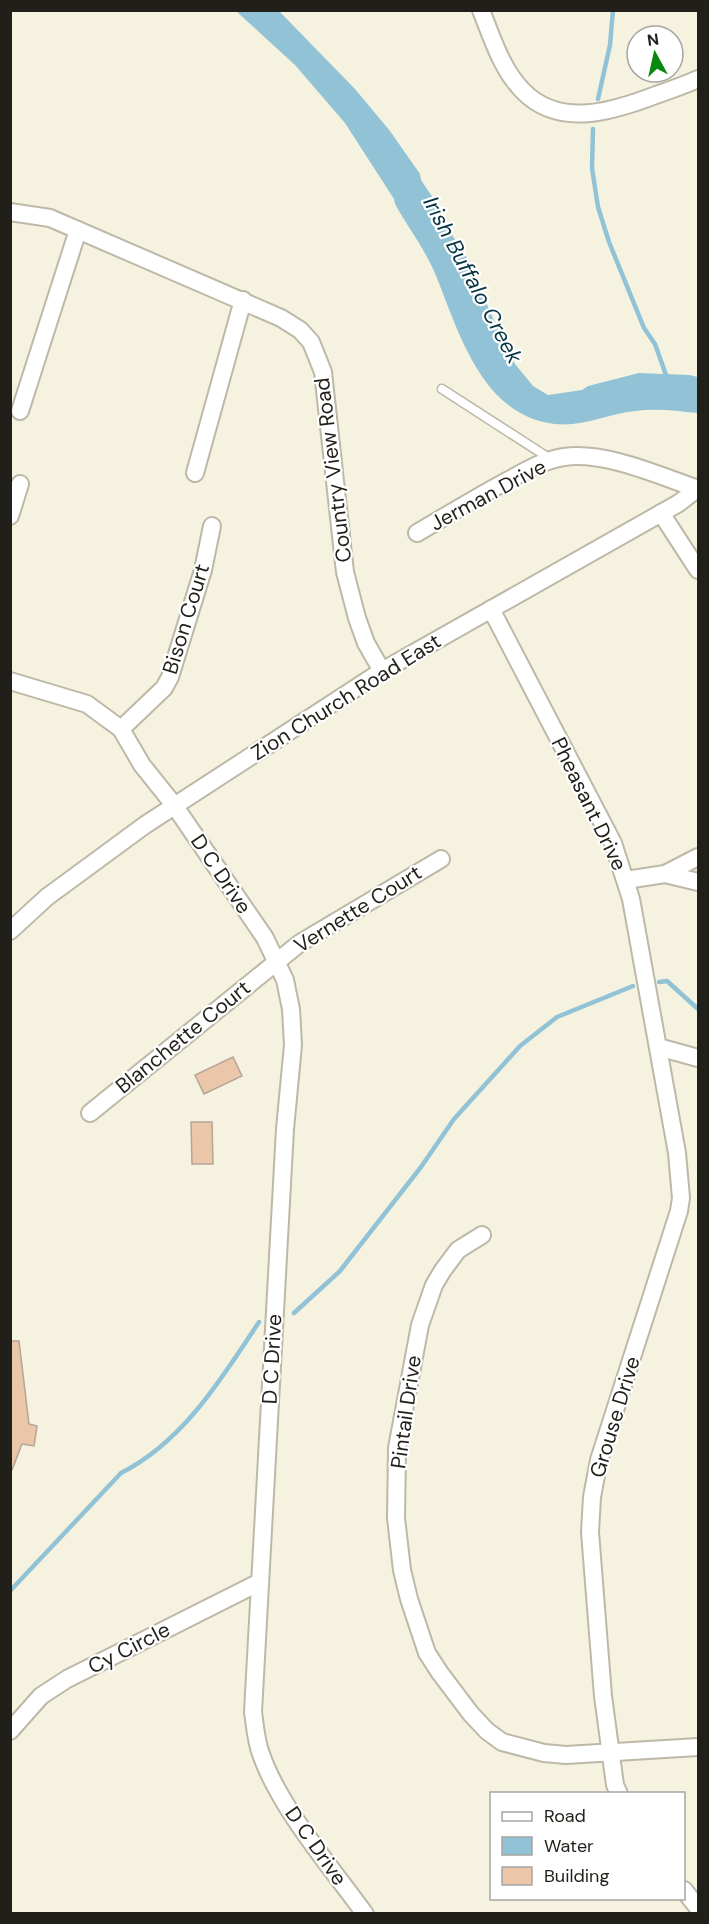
<svg xmlns="http://www.w3.org/2000/svg" width="709" height="1924" font-family="'DM Sans',sans-serif">
	<style>
		.water { fill: #91c2d6 }
		.lines { fill: none; stroke-linecap: round; stroke-linejoin: round }
		.stream { stroke: #91c2d6; stroke-width: 4.5 }
		.building { fill: #ebc6a8; stroke: #b4a599; stroke-width: 1.5 }
		.service-casing { stroke: #bdb8a7; stroke-width: 11 }
		.minor-casing { stroke: #bdb8a7; stroke-width: 20 }
		.service { stroke: #fff; stroke-width: 8 }
		.minor { stroke: #fff; stroke-width: 16 }
		.labels { text-anchor: middle; dominant-baseline: central; stroke-width: 4.5; stroke-linejoin: round; paint-order: stroke }
		.street-label { font-size: 21px; fill: #211f19; stroke: #fff }
		.water-label { font-size: 22px; font-style: italic; fill: #063442; stroke: #fff }
	</style>
	<rect width="100%" height="100%" fill="#f6f2e0"/>
	<path class="water" d="M236 11H279L355 89 390 131 420 174 421 180 435 201 448 229 466 256 502 339 515 364 533 386 548 395 582 390 588 386 639 373 689 375 698 377V413C677 411 656 408 635 411 607 414 583 427 555 424 480 416 458 328 434 271 424 248 407 226 395 204L394 199 345 123 295 65Z"/>
	<g class="lines">
		<g class="stream">
			<polyline points="598,99 610,45 613,10"/>
			<polyline points="593,129 592,168 598,207 609,242 644,328 655,344 666,375 664,379"/>
			<polyline points="659,982 667,981 698,1009"/>
			<polyline points="294,1313 340,1271 421,1167 454,1119 520,1046 557,1017 633,986"/>
			<path d="M10 1591 121 1473C183 1442 222 1378 259 1322"/>
		</g>
	</g>
	<g class="building">
		<polygon points="233,1057 242,1076 204,1094 195,1075"/>
		<polygon points="191,1122 212,1122 213,1164 192,1164"/>
		<polygon points="10,1341 19,1341 29,1424 37,1426 34,1446 22,1444 12,1470 10,1470"/>
	</g>
	<g class="lines">
		<defs>
			<polyline id="service" points="442,389 552,460"/>
			<g id="minor">
				<path d="M481 10C492 38 502 70 523 91 560 129 614 111 656 95 670 90 685 85 698 79"/>
				<polyline points="10,212 50,218 281,318 300,330 311,342 323,372 345,572 357,618 366,643 382,671"/>
				<polyline points="20,411 78,230"/>
				<polyline points="195,473 243,300"/>
				<polyline points="661,513 698,570"/>
				<polyline points="10,516 20,484"/>
				<path d="M417 533C446 516 475 498 505 482 524 472 542 460 564 457 605 451 660 476 698 489"/>
				<polyline points="491,609 613,843 631,899 677,1153 681,1198 679,1211 599,1460 592,1497 590,1532 603,1696 615,1785 619,1794"/>
				<path d="M10 681 87 704 121 729 142 765 174 805 265 938 285 980 291 1009 293 1045 285 1129 253 1712C255 1726 256 1741 261 1754 279 1807 331 1867 365 1914"/>
				<polyline points="121,729 164,688 170,677 203,570 212,526"/>
				<polyline points="665,874 698,882"/>
				<polyline points="626,880 665,874 698,857"/>
				<polyline points="10,931 47,897 145,825 382,671 679,503 698,488"/>
				<polyline points="658,1047 698,1058"/>
				<polyline points="90,1113 300,943 441,859"/>
				<polyline points="482,1235 458,1250 443,1270 434,1285 420,1325 397,1448 396,1518 402,1570 409,1599 427,1653 440,1673 471,1714 487,1731 502,1742 544,1753 566,1755 698,1747"/>
				<polyline points="10,1731 41,1696 67,1679 260,1582"/>
				<polyline points="684,1890 698,1908"/>
			</g>
		</defs>
		<use href="#service" class="service-casing"/>
		<use href="#minor" class="minor-casing"/>
		<use href="#service" class="service"/>
		<use href="#minor" class="minor"/>
	</g>
	<g class="labels">
		<g class="street-label">
			<text transform="translate(333 470) rotate(-97)">Country View Road</text>
			<text transform="translate(488 495) rotate(-28)">Jerman Drive</text>
			<text transform="translate(186 619) rotate(-73)">Bison Court</text>
			<text transform="translate(346 697) rotate(-32)">Zion Church Road East</text>
			<text transform="translate(589 804) rotate(64)">Pheasant Drive</text>
			<text transform="translate(221 874) rotate(56)">D C Drive</text>
			<text transform="translate(358 909) rotate(-32)">Vernette Court</text>
			<text transform="translate(183 1037) rotate(-39)">Blanchette Court</text>
			<text transform="translate(272 1359) rotate(-87)">D C Drive</text>
			<text transform="translate(406 1412) rotate(-82)">Pintail Drive</text>
			<text transform="translate(615 1417) rotate(-73)">Grouse Drive</text>
			<text transform="translate(129 1648) rotate(-27)">Cy Circle</text>
			<text transform="translate(316 1846) rotate(55)">D C Drive</text>
		</g>
		<g class="water-label">
			<text transform="translate(473 280) rotate(62)">Irish Buffalo Creek</text>
		</g>
	</g>
	<rect width="709" height="1924" fill="none" stroke="#211f19" stroke-width="24"/>
	<rect x="490" y="1792" width="195" height="108" fill="#ffffff" stroke="#a6a5a3" stroke-width="1.5"/>
	<rect x="502" y="1812" width="30" height="9" fill="#ffffff" stroke="#a6a5a3" stroke-width="1.5"/>
	<text x="544" y="1822" font-size="18" fill="#211f19">Road</text>
	<rect x="502" y="1837" width="30" height="18" fill="#91c2d6" stroke="#a6a5a3" stroke-width="1.5"/>
	<text x="544" y="1852" font-size="18" fill="#211f19">Water</text>
	<rect x="502" y="1867" width="30" height="18" fill="#ebc6a8" stroke="#a6a5a3" stroke-width="1.5"/>
	<text x="544" y="1882" font-size="18" fill="#211f19">Building</text>
	<g transform="translate(655 54) rotate(352)"><circle r="28" fill="#ffffff" stroke="#a6a5a3" stroke-width="1.5"/>
	<path d="M0-4.5L10 22L0 15L-10 22Z" fill="#08880f"/>
	<text y="-9" font-size="16" font-weight="bold" text-anchor="middle" fill="#211f19">N</text>
	</g>
</svg>
